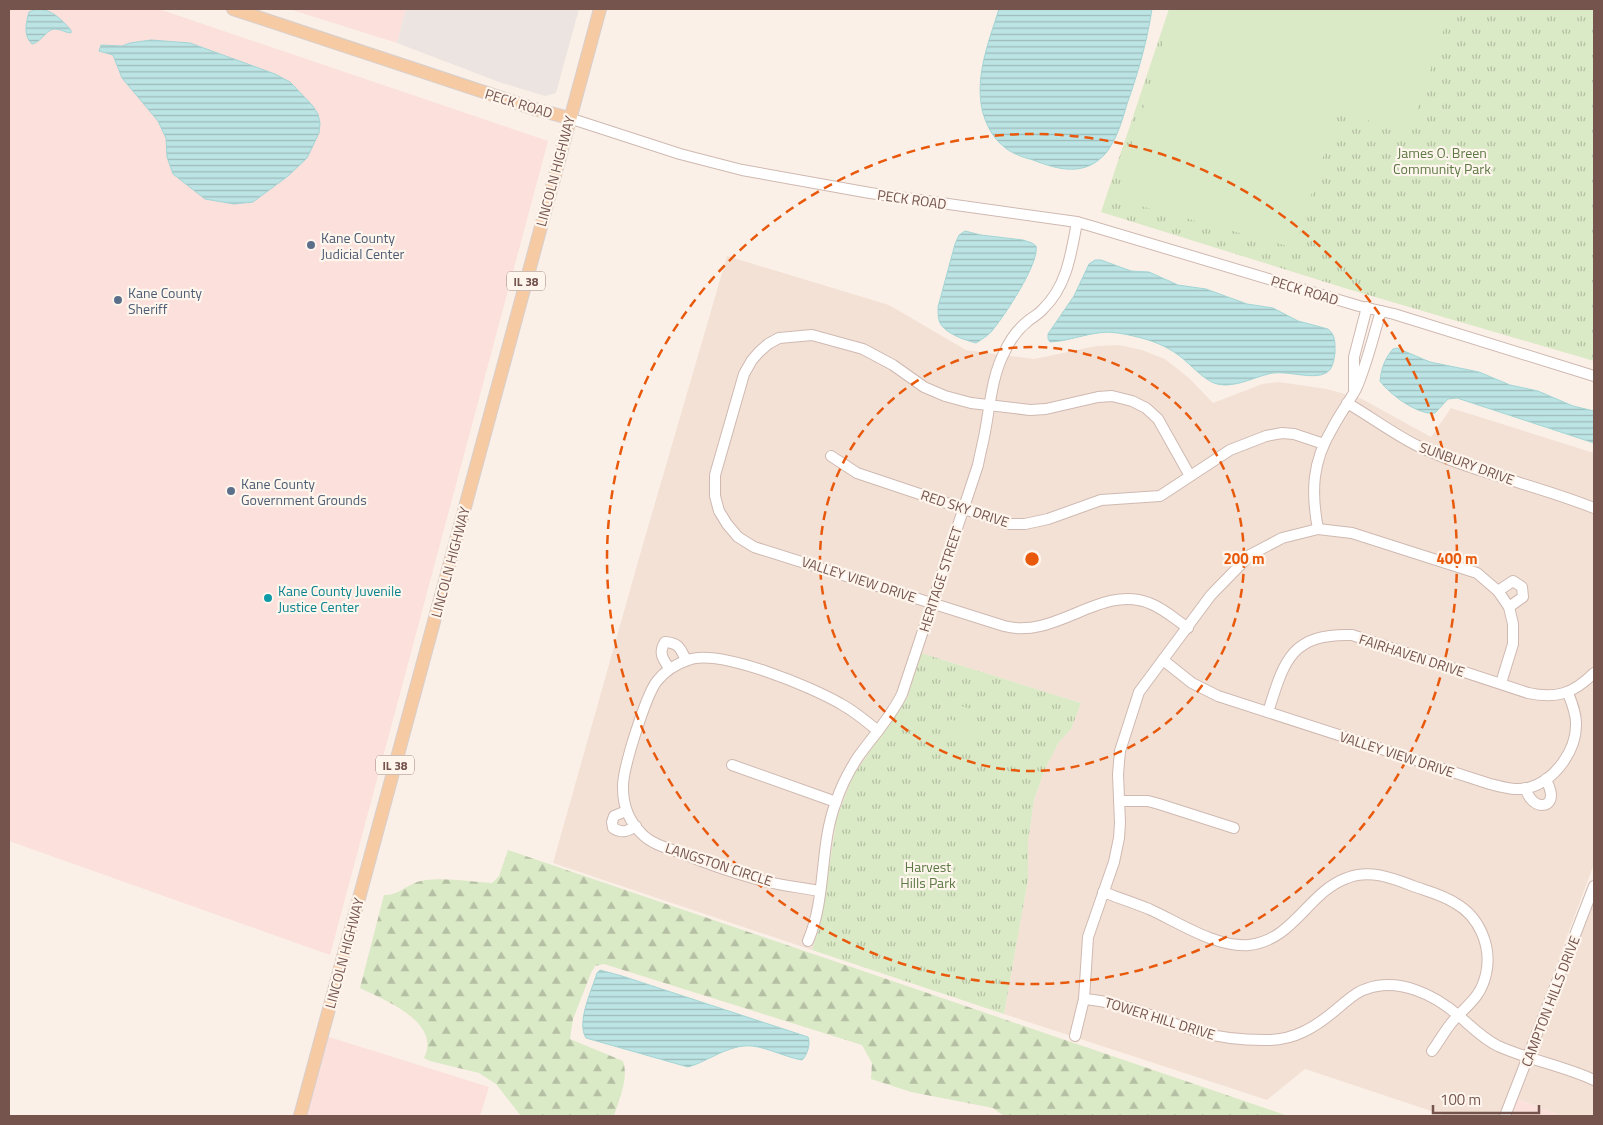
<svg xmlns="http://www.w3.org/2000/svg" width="1603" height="1125" font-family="'Titillium Web',sans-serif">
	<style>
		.residential { fill: #f3e1d6 }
		.commercial { fill: #fbe0dc }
		.industrial { fill: #ece4e0 }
		.grass { fill: url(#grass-tufts) }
		.forest { fill: url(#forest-firs) }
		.pitch { fill: #dae9c6 }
		.water { fill: url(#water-rules); stroke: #a3d5d5 }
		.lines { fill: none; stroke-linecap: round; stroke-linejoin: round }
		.minor-casing { stroke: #cfb9b1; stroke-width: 12 }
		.major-casing { stroke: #d8cfcd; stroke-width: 14 }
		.minor { stroke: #fff; stroke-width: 10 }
		.major { stroke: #f6caa3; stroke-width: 12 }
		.ring { fill: none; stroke: #e8590c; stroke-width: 2.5; stroke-dasharray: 9 6 }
		.service-dot { fill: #5c6f8a; stroke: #fef5ed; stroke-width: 2 }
		.culture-dot { fill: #0f9aa8; stroke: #fef5ed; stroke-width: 2 }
		.labels { text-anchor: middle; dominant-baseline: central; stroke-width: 4.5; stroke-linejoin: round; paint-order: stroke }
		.shield { fill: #fef5ed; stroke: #9d847d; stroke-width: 1 }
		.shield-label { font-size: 12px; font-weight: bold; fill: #74544d }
		.street-label { font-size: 14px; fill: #74544d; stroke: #fef5ed }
		.park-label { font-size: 14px; fill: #5d7945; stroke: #fef5ed }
		.service-label { font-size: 14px; fill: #4e5e75; stroke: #fef5ed; text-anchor: start }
		.culture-label { font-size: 14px; fill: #0d838f; stroke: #fef5ed; text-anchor: start }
		.centre { fill: #e8590c; stroke: #fef5ed; stroke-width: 2.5 }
		.ring-label { font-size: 15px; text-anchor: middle; font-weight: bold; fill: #e8590c; stroke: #fef5ed; stroke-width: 4.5; stroke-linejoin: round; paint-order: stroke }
	</style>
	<defs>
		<pattern id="grass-tufts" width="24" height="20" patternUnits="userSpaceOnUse" patternTransform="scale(1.25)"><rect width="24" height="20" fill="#dae9c6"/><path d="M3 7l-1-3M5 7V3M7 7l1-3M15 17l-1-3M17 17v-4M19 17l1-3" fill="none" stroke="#b5bfa3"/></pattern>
		<pattern id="forest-firs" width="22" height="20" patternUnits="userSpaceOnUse" patternTransform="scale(1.25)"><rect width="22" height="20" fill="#dae9c6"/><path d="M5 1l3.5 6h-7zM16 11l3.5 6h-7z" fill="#b5bfa3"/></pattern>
		<pattern id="water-rules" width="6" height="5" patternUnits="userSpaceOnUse" patternTransform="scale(1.25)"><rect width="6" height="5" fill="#bce4e4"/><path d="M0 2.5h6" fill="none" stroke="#9dbbbb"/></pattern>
	</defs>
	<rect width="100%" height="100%" fill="#fbf0e7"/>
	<g class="residential">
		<polygon points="727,256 889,305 966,350 1034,359 1096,346 1119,345 1142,350 1165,359 1189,378 1213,403 1262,384 1279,382 1327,389 1362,399 1431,437 1451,408 1594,453 1594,864 1500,1116 1446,1116 1305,1069 1267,1100 1004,1014 1028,880 1028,842 1034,800 1045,769 1059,742 1071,729 1081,703 921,653 908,696 841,804 837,817 820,924 812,950 553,863 639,558"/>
		<polygon points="1594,893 1594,1116 1562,1116 1515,1098"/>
	</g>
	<g class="commercial">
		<polygon points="9,9 159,9 548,141 330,955 9,841"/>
		<polygon points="289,9 406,9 397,43"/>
		<polygon points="326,1036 489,1087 480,1116 303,1116"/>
		<polygon points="1515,1098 1562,1116 1508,1116"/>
	</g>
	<polygon class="industrial" points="406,9 579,9 556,93 545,96 499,82 397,43"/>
	<g class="grass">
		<polygon points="1169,9 1594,9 1594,361 1351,290 1101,212"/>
		<polygon points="921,653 1081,703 1071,729 1059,742 1045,769 1034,800 1028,842 1028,880 1004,1014 812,950 820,924 837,817 853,776 908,696"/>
	</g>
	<path class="forest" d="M508 850 1288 1116H1004L993 1108 911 1092 871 1079 872 1063 862 1045 604 964 595 966 591 973 573 1019 570 1039 623 1061C629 1079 619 1099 614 1116H521L496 1084 479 1073 430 1061 424 1058C442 1022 384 1000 360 988L384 895C396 896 406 886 417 882 436 876 471 882 492 883L499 876Z"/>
	<g class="pitch">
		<polygon points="1174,9 1450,9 1410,133 1337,111 1295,248 1115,199"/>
		<polygon points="954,704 978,711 974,723 950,715"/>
		<polygon points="949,719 973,726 969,738 945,730"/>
	</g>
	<g class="water">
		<path d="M36 9C52 9 61 19 71 30V33C66 33 61 29 55 29 46 29 42 42 32 44 23 35 26 23 29 12Z"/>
		<path d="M999 9H1152C1147 42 1138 73 1127 104 1122 121 1117 139 1106 153 1085 177 1059 170 1033 160 1022 157 1010 153 1002 145 992 137 985 122 982 109 975 75 989 41 999 9Z"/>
		<polygon points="151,40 190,43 275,74 290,82 312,105 318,114 320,123 319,133 307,158 288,176 253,202 234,204 205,199 173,174 167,157 166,138 158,121 122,78 113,55 99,51 101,45 122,46 130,43"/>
		<path d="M965 231 981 235 1023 240 1032 243 1036 246C1040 263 1003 318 991 332 987 336 981 340 976 343 965 340 946 334 940 323 938 319 938 313 938 307L955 244 959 235Z"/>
		<path d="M1095 260H1101L1131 271 1149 272 1178 285 1206 289 1247 304 1273 308 1298 321 1328 329C1336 335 1335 344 1335 353 1334 360 1333 369 1326 373 1314 380 1289 371 1273 373 1255 376 1233 390 1214 383 1202 378 1191 365 1181 357 1162 342 1141 337 1118 333 1095 329 1073 341 1050 342L1048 339V334L1074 296 1089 264Z"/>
		<path d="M1397 348 1430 362 1479 372 1510 385 1538 391 1573 406 1594 411V443L1457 398 1448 399 1435 413C1419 416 1389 394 1380 381 1381 369 1385 358 1393 349Z"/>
		<path d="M600 970 622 976 808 1037C811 1043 807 1056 802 1060 785 1057 769 1048 752 1046 729 1044 709 1061 688 1067L586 1038C576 1022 592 990 597 973Z"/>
	</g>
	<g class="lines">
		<defs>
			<g id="minor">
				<polyline points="569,118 680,154 742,170 870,193 1077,222 1091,226 1359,306 1394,314 1594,376"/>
				<polyline points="1354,389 1354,357 1367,307"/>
				<path d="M1347 403C1370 416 1395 435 1418 446 1474 473 1537 485 1594 508"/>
				<polyline points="831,456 857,473 1009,524 1025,524 1048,519 1101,500 1160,496 1230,450 1266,436 1282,433 1294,434 1324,444"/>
				<path d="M1318 529C1311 492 1312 462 1332 429 1339 415 1349 402 1356 389 1367 364 1373 337 1381 311"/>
				<polyline points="1498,591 1513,581 1522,587 1523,597 1509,607"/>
				<path d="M1188 628C1175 619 1163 608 1149 603 1100 584 1056 640 1004 626L754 547 738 537 727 524 719 511 715 496V475L744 374 752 360 759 352 768 344 779 338 812 335 863 349 893 365 924 387 945 396 971 403 1030 410 1046 409 1098 397 1112 396 1132 401 1146 408 1158 419 1190 476"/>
				<path d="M1163 660 1192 683 1218 696 1490 784C1502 787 1516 791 1528 788 1555 781 1577 750 1576 723 1576 713 1572 703 1568 693"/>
				<path d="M669 668C663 659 658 653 665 642 679 643 680 648 686 660"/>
				<path d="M1268 712C1284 662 1290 633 1352 635L1528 693C1556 699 1573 694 1594 673"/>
				<polyline points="732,765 836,802"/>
				<path d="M1525 788C1527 792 1528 796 1531 799 1537 807 1551 808 1551 795 1551 790 1548 784 1546 779"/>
				<polyline points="1119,801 1148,801 1159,804 1234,828"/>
				<path d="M626 811 614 816 612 822 613 828C622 834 628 831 636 826"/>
				<path d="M819 891C798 887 777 885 756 879 731 872 705 863 681 853 667 848 651 844 641 833 629 821 623 805 623 788 622 770 646 695 657 681 665 671 676 664 688 660 719 648 812 687 841 704 854 711 866 721 878 731"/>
				<path d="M1103 892C1119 898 1134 903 1149 909 1178 922 1216 948 1249 945 1294 940 1308 892 1347 878 1370 869 1392 878 1413 886 1427 891 1443 895 1455 903 1480 917 1492 947 1486 974 1480 1001 1463 1007 1449 1026 1443 1034 1438 1043 1432 1051"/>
				<path d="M808 941C827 897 819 846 836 802 841 786 849 771 858 757 873 736 891 717 902 694L978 465C980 454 983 443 985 432 990 405 992 375 1005 351 1010 340 1018 329 1028 321 1033 317 1039 314 1043 309 1067 286 1071 254 1077 222"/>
				<path d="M1084 999C1125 1002 1161 1021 1200 1032 1221 1038 1243 1040 1264 1040 1294 1041 1316 1027 1338 1008 1347 1001 1355 992 1366 989 1399 977 1435 995 1459 1016 1472 1027 1482 1038 1498 1046 1529 1060 1564 1066 1594 1080"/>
				<polyline points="1075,1036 1084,999 1088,937 1114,862 1119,838 1120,823 1118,774 1120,751 1139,692 1211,595 1250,555 1282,538 1318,529 1352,533 1477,573 1498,591 1509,607 1513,624 1513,644 1501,683"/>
				<polyline points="1505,1116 1594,886"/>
			</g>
			<g id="major">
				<polyline points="233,9 535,109 569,118"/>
				<polyline points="300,1116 600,9"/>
			</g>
		</defs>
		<use href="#minor" class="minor-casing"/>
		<use href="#major" class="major-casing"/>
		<use href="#minor" class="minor"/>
		<use href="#major" class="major"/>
	</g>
	<g class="ring">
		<circle cx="1032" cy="559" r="212"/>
		<circle cx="1032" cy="559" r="425"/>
	</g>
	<g class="service-dot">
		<circle cx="311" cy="245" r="5"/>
		<circle cx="118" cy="300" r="5"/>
		<circle cx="231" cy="491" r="5"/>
	</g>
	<circle class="culture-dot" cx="268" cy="598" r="5"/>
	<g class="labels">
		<g class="shield">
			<rect x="507" y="271.5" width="38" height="19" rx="4"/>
			<rect x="376" y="755.5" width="38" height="19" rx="4"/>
		</g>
		<g class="shield-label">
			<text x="526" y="281">IL 38</text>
			<text x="395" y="765">IL 38</text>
		</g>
		<g class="street-label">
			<text transform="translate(519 103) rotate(17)">PECK ROAD</text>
			<text transform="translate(555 171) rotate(-75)">LINCOLN HIGHWAY</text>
			<text transform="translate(912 199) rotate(8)">PECK ROAD</text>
			<text transform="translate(1305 290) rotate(17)">PECK ROAD</text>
			<text transform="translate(1467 463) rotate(20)">SUNBURY DRIVE</text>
			<text transform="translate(965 508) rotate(18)">RED SKY DRIVE</text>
			<text transform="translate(450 562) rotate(-75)">LINCOLN HIGHWAY</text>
			<text transform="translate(859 579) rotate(18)">VALLEY VIEW DRIVE</text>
			<text transform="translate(940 579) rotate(-72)">HERITAGE STREET</text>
			<text transform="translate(1412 655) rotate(18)">FAIRHAVEN DRIVE</text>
			<text transform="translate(1397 754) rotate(18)">VALLEY VIEW DRIVE</text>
			<text transform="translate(719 864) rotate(18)">LANGSTON CIRCLE</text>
			<text transform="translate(344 953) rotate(-75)">LINCOLN HIGHWAY</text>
			<text transform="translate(1550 1001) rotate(-69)">CAMPTON HILLS DRIVE</text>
			<text transform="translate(1160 1018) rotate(17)">TOWER HILL DRIVE</text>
		</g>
		<g class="park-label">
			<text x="1442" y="152">James O. Breen<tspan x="1442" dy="16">Community Park</tspan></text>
			<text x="928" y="866">Harvest<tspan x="928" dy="16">Hills Park</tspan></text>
		</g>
		<g class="service-label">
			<text x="321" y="237">Kane County<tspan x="321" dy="16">Judicial Center</tspan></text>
			<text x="128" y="292">Kane County<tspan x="128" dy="16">Sheriff</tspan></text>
			<text x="241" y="483">Kane County<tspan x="241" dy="16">Government Grounds</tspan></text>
		</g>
		<g class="culture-label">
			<text x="278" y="590">Kane County Juvenile<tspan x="278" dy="16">Justice Center</tspan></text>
		</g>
	</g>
	<circle cx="1032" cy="559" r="8" class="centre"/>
	<g class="ring-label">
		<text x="1244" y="564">200 m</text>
		<text x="1457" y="564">400 m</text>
	</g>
	<rect width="1603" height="1125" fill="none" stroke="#74544d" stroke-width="20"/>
	<path d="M1433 1105v8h106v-8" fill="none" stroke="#74544d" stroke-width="2.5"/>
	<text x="1440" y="1105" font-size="15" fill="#74544d" stroke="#fef5ed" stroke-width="4" paint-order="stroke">100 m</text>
</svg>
